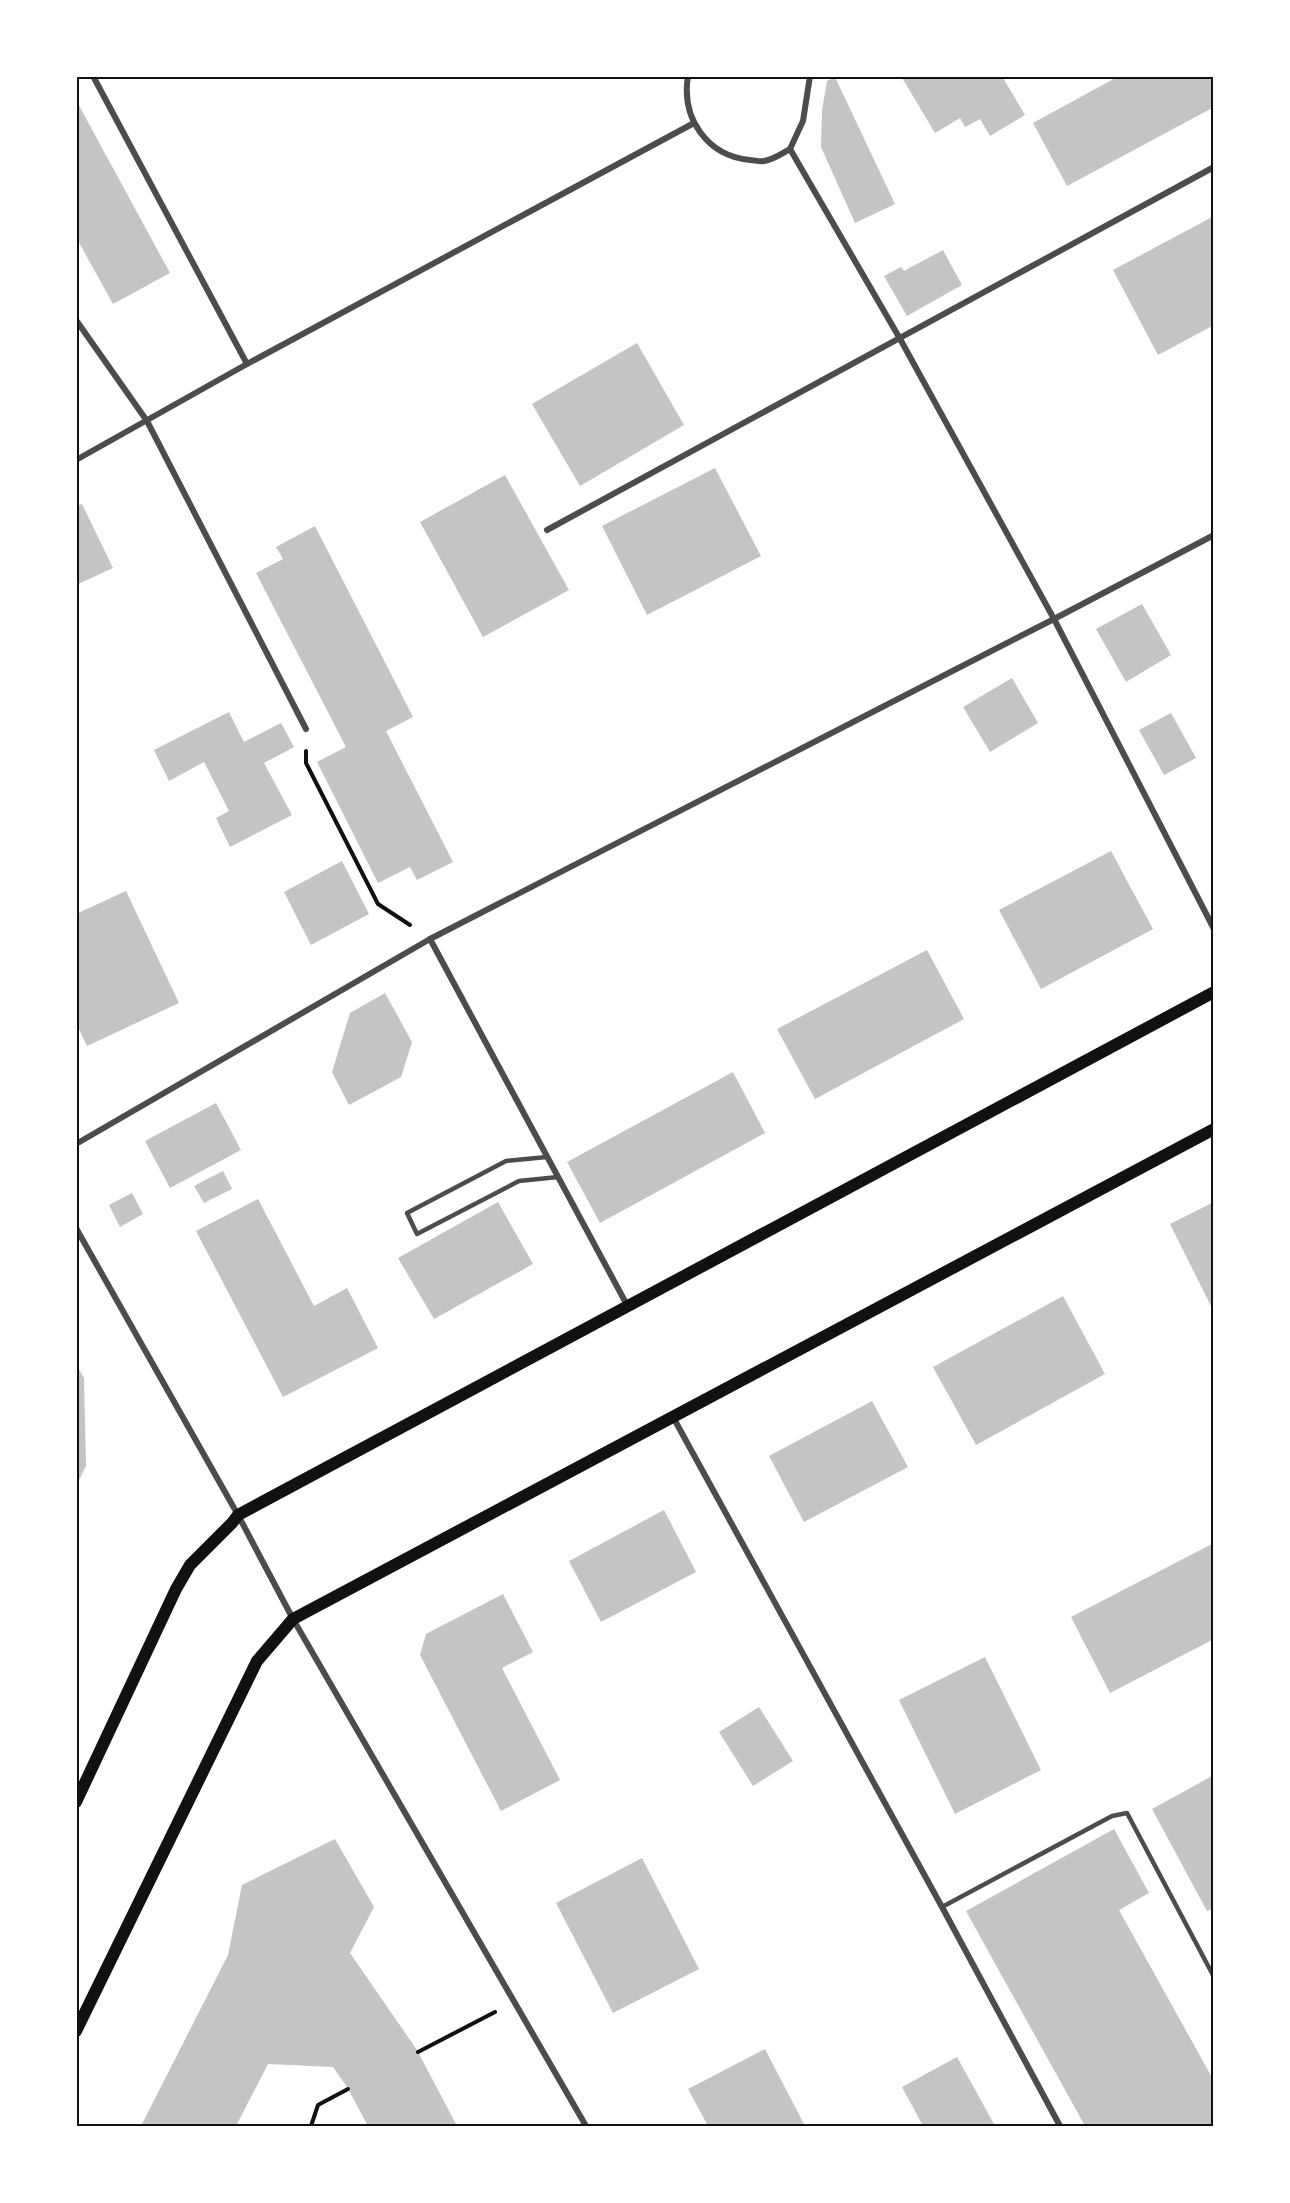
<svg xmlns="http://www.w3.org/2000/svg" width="1290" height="2203" font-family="Rubik,sans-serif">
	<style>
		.building { fill: #c4c4c4 }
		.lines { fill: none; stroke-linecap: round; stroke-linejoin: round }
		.path { stroke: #111; stroke-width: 4 }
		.service { stroke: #4c4c4c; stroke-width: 4.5 }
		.minor { stroke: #4c4c4c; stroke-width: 6 }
		.secondary { stroke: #111; stroke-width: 12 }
		.neatline { fill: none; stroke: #111; stroke-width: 2 }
	</style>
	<rect width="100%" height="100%" fill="#fff"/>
	<g class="building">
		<polygon points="901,76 1002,76 1025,115 990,136 980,119 965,127 960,118 935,133"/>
		<polygon points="1119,76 1214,76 1214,107 1067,186 1033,123"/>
		<polygon points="835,77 895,204 855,223 821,147 822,110 827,81"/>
		<polygon points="76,100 170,273 113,304 76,237"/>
		<polygon points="1214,216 1214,325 1158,355 1113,270"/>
		<polygon points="943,250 962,285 907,316 884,276 901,267 904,271"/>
		<polygon points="637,343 684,425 580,486 532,404"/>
		<polygon points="715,468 761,556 647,615 602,526"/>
		<polygon points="505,475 569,590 483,637 420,522"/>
		<polygon points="82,504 113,568 76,585 76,506"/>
		<polygon points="315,526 413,717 386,731 453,862 417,880 410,867 378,883 317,762 346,747 256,573 283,559 276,547"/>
		<polygon points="1142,604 1171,655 1126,682 1096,629"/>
		<polygon points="1012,678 1038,723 990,752 963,707"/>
		<polygon points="229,712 244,742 281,723 294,747 264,763 292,815 230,847 216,818 229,811 204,762 169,781 154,750"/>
		<polygon points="1171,713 1196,758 1164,775 1139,730"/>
		<polygon points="1111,851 1153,929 1041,989 999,910"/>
		<polygon points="342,861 369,914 311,945 284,892"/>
		<polygon points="126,891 179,1003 87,1046 76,1023 76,914"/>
		<polygon points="927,950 964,1019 815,1099 777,1029"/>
		<polygon points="385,993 412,1042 401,1077 349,1105 332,1072 350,1013"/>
		<polygon points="733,1072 765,1133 600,1223 567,1162"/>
		<polygon points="216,1103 241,1150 170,1188 145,1141"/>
		<polygon points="223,1171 232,1189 204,1203 194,1186"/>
		<polygon points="132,1193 143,1214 120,1227 109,1205"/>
		<polygon points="258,1199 314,1306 347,1288 378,1348 283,1397 196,1231"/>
		<polygon points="498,1202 533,1264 434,1319 398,1258"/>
		<polygon points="1214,1202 1214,1305 1211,1306 1170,1224"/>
		<polygon points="1063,1296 1105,1374 976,1445 933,1367"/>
		<polygon points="76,1364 84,1378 86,1466 76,1486"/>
		<polygon points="872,1401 908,1467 804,1522 769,1456"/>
		<polygon points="664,1510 696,1572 601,1622 569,1561"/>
		<polygon points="1214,1543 1214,1639 1110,1693 1071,1617"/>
		<polygon points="503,1594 533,1652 502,1668 560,1780 501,1811 420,1655 426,1634"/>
		<polygon points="985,1657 1041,1770 955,1814 899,1700"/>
		<polygon points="759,1707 793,1761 753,1786 719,1732"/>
		<polygon points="1214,1775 1214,1908 1207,1911 1152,1809"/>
		<polygon points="1114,1829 1149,1893 1119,1910 1214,2081 1214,2126 1085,2126 966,1911"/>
		<polygon points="335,1839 374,1907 350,1953 417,2050 457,2126 368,2126 347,2087 333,2067 268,2064 236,2126 141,2126 228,1955 242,1885"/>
		<polygon points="642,1858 699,1969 613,2013 556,1903"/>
		<polygon points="765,2049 805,2126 708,2126 688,2089"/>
		<polygon points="957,2057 995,2126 923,2126 902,2087"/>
	</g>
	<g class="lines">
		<g class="path">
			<polyline points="306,751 306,763 378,904 410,925"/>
			<polyline points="418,2052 495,2012"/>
			<polyline points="311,2126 318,2105 348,2089"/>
		</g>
		<g class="service">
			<polyline points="547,1157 506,1161 407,1213 417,1234 519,1181 558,1177"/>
			<polyline points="942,1907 1112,1816 1127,1813 1214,1977"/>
		</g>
		<g class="minor">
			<polyline points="93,76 247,364"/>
			<path d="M688 76C681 118 707 156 750 160 754 160 760 162 764 161 773 160 783 153 790 149L803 121 810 76"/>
			<polyline points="790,149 899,337 1054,619 1214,929"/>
			<polyline points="76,320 147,421 306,729"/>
			<polyline points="76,460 247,364 694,123"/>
			<polyline points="547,530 1214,167"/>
			<polyline points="430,939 627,1305"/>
			<polyline points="76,1144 430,939 1054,619 1214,535"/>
			<polyline points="76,1228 238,1515 293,1619 586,2126"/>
			<polyline points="673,1417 942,1907 1060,2126"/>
		</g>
		<g class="secondary">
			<polyline points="76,1802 176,1589 190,1565 232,1523 238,1515 1214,992"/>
			<polyline points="76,2031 257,1661 293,1619 1214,1129"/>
		</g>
	</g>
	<rect width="1290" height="2203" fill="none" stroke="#ffffff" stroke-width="156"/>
	<rect x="78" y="78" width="1134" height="2047" class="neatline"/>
</svg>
